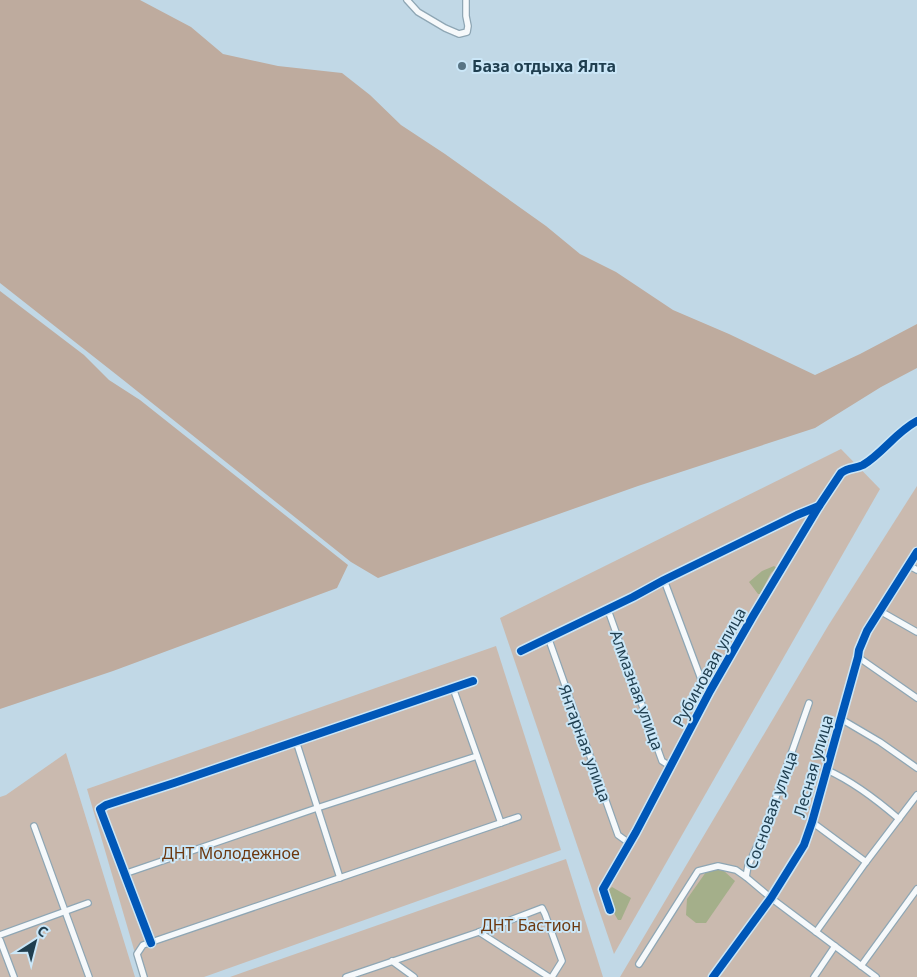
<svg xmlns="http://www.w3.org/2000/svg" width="917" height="977" font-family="'Noto Sans',sans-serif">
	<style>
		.green { fill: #cabaaf }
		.forest { fill: #beab9e }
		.water { fill: #a4af8a }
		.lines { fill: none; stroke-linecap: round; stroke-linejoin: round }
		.street-casing { stroke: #8ea6b4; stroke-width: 8 }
		.street { stroke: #f6f9fb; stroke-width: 5.5 }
		.cycleway-casing { stroke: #cbe7f8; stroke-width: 11 }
		.cycleway { stroke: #0057b8; stroke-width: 8 }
		.poi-dot { fill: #587484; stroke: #cbe7f8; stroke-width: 2 }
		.labels { text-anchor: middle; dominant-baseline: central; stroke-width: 4; stroke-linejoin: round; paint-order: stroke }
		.poi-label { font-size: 16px; font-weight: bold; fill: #1f3e4f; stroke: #cbe7f8; text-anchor: start }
		.street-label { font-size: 16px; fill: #1f3e4f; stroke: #cbe7f8 }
		.park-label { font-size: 16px; fill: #6c380f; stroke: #cbe7f8 }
	</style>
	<rect width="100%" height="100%" fill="#c1d8e6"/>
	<g class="green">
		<polygon points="841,449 880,489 614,954 500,618"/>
		<polygon points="917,486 917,977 620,977 828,626"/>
		<polygon points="496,646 561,850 204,977 142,977 87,789"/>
		<polygon points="66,753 135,977 0,977 0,797 6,795"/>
		<polygon points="566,859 603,977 230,977"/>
	</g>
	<g class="forest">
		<polygon points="0,0 140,0 191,27 223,54 278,66 342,73 370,95 401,125 445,154 546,226 580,254 616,272 673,310 729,334 815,375 860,354 917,324 917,368 881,387 815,428 638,486 378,578 351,562 122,379 0,283"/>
		<polygon points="0,291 84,355 109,380 140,400 348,565 337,588 113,671 0,709"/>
	</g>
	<g class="water">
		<polygon points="774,566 777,568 771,573 760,594 758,594 749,582 762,571"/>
		<polygon points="714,869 724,871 735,881 706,923 696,923 686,915 687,899 706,872"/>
		<polygon points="612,887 631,898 621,920 618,920 615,915 607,891"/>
	</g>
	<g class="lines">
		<defs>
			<g id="street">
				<polyline points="407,0 418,12 445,28 459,34 467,32 468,26 466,16 466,0"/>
				<polyline points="908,565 917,570"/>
				<polyline points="664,580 704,687 710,691"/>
				<polyline points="608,610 662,761 670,766"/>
				<polyline points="880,611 917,632"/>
				<polyline points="548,637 618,835 629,843"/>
				<path d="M521 651 633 597 664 580 797 515 819 506 841 473C849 467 855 469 863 465 883 453 896 432 917 421"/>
				<polyline points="858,657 917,698"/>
				<polyline points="453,688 501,823"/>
				<polyline points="841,719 880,742 917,768"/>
				<polyline points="296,741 340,878"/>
				<path d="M827 770C854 782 877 800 899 819"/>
				<polyline points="812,822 866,862"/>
				<polyline points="34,826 89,977"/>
				<polyline points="124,874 317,808 477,756"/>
				<polyline points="746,877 771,898 876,977"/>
				<polyline points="610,910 603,889 636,832 710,691 753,616 819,506"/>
				<polyline points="479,932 549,977"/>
				<polyline points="816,932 866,862 917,795"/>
				<polyline points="0,935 88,903"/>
				<polyline points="0,940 14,977"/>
				<polyline points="151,943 100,809 106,805 174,783 473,681"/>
				<polyline points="392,961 414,977"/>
				<polyline points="639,964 698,871 718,866 736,870 746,877 748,866 764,831 809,703"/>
				<polyline points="861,966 917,889"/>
				<polyline points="144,977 137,954 143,945 518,817"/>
				<polyline points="346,977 479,932 542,908 545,914 562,961 552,977"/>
				<polyline points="713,977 771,898 804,845 812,822 858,657 859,650 867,631 917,552"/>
				<polyline points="814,977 835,946"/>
			</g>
		</defs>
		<use href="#street" class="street-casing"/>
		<use href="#street" class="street"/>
		<defs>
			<g id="cycleway">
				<path d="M521 651 633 597 664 580 797 515 819 506 841 473C849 467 855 469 863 465 883 453 896 432 917 421"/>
				<polyline points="610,910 603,889 636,832 710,691 753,616 819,506"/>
				<polyline points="151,943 100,809 106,805 174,783 473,681"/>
				<polyline points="713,977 771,898 804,845 812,822 858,657 859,650 867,631 917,552"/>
			</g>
		</defs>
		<use href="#cycleway" class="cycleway-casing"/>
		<use href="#cycleway" class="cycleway"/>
	</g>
	<circle class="poi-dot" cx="462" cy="66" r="5"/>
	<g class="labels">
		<g class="poi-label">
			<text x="472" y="66">База отдыха Ялта</text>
		</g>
		<g class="street-label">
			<text transform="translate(709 667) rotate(-61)">Рубиновая улица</text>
			<text transform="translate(637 690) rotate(70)">Алмазная улица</text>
			<text transform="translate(585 743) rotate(70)">Янтарная улица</text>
			<text transform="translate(813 766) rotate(-74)">Лесная улица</text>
			<text transform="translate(771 810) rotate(-70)">Сосновая улица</text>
		</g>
		<g class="park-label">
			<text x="231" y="853">ДНТ Молодежное</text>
			<text x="531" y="925">ДНТ Бастион</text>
		</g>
	</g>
	<g transform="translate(35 942) rotate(36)" stroke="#cbe7f8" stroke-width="4" paint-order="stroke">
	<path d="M0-4L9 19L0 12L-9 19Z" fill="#1f3e4f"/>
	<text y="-8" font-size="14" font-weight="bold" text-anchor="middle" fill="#1f3e4f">С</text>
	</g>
</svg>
